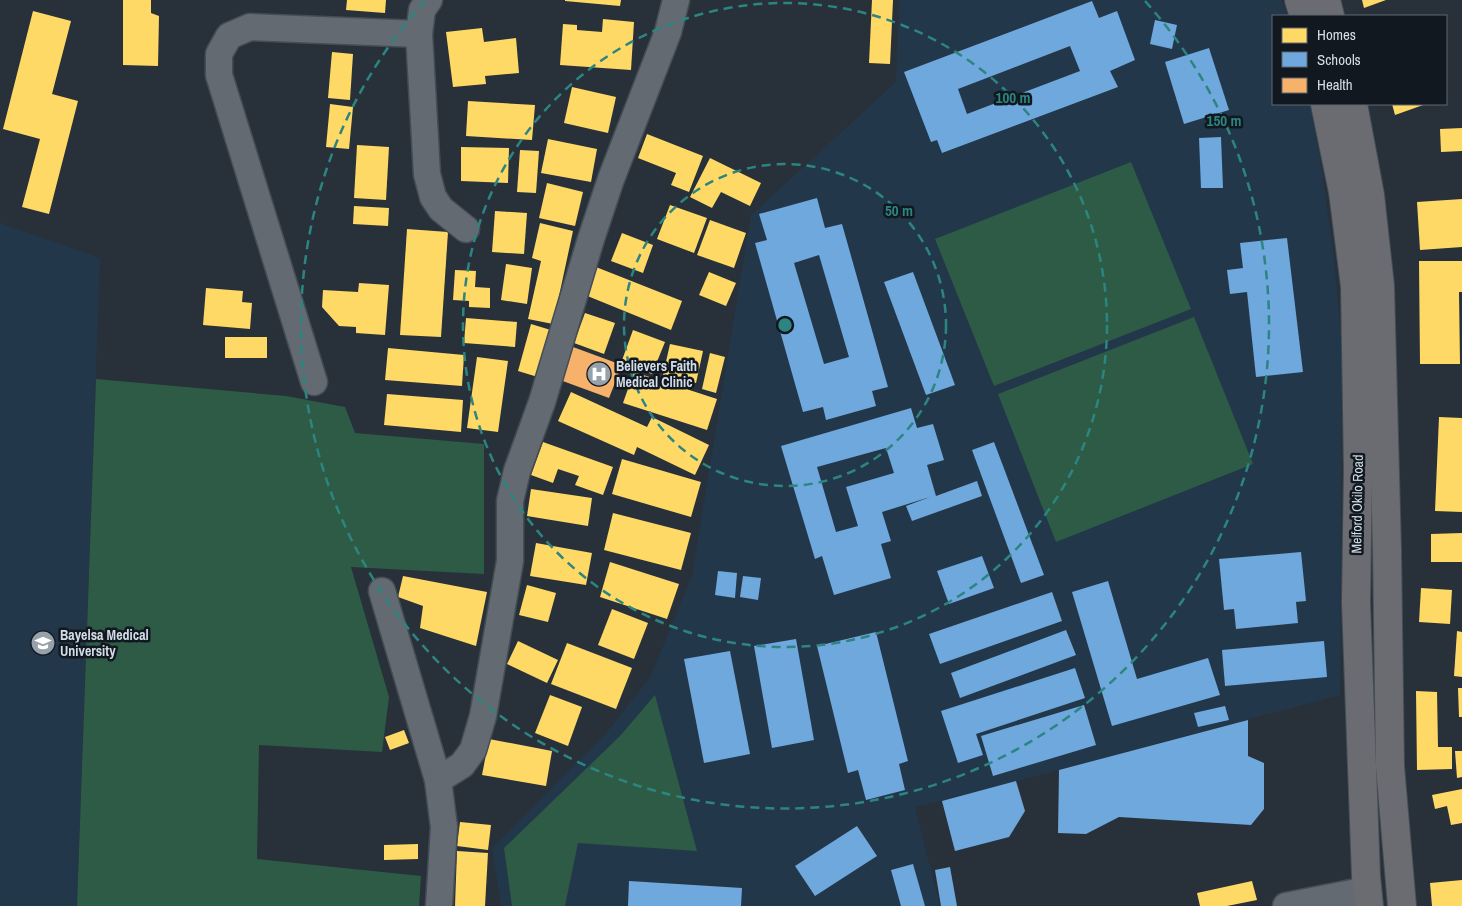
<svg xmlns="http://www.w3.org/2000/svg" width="1462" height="906" font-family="'Archivo Narrow',sans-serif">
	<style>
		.built { fill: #23374a }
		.green { fill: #2d5b45 }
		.homes { fill: #ffd966 }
		.schools { fill: #6fa8dc; fill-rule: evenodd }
		.health { fill: #f6b26b }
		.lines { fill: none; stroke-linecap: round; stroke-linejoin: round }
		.minor-casing { stroke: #444d54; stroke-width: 29 }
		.major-casing { stroke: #444d54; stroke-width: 30 }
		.minor { stroke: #636a71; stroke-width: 26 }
		.major { stroke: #6b6c71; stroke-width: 28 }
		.ring { fill: none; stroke: #2c8580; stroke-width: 2.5; stroke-dasharray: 9 6 }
		.labels { text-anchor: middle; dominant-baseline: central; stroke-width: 5; stroke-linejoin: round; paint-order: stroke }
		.poi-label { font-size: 14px; font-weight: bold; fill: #d3dde7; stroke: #111820; text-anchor: start }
		.street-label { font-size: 14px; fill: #d3dde7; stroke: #111820 }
		.centre { fill: #2c8580; stroke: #111820; stroke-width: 2.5 }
		.ring-label { font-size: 15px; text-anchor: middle; font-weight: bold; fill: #2c8580; stroke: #111820; stroke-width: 5; stroke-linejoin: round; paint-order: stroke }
	</style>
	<rect width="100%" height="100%" fill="#28313a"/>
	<g class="built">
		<polygon points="899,0 1281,0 1287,16 1273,16 1273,104 1310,104 1322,171 1334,259 1342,344 1340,695 942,801 915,807 940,906 501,906 492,848 607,732 651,676 692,575 751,215 896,82"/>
		<polygon points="0,223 100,258 77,906 0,906"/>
	</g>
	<g class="green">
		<polygon points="1131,162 1191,309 994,386 935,239"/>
		<polygon points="1194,317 1253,464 1056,542 998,394"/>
		<polygon points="96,379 286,396 345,407 355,433 484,444 484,574 351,567 389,697 382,752 259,745 257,859 421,876 419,906 77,906"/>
		<polygon points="655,695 697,851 578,843 565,906 512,906 504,848 620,736"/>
	</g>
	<g class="homes">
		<polygon points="123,0 151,0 151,13 159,16 158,66 123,65"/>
		<polygon points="347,0 386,0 385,13 346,10"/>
		<polygon points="565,0 621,0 620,6 565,1"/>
		<polygon points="872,0 893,0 890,64 869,63"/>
		<polygon points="1362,0 1386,0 1364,8"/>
		<polygon points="33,11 71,21 52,94 78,101 49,214 22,207 40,139 3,129"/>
		<polygon points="603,19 634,22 631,70 560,65 563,24 577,25 577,30 602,32"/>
		<polygon points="482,28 484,42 516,38 519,73 485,76 486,84 453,87 446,32"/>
		<polygon points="332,52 353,54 350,100 328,98"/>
		<polygon points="572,87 616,97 608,133 564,123"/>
		<polygon points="468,101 535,105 532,140 466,136"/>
		<polygon points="330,104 353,107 349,149 326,147"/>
		<polygon points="1392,104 1426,104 1395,115"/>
		<polygon points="1462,128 1462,151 1441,152 1440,129"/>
		<polygon points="647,134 703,156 689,192 671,185 676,173 638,158"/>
		<polygon points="548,139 597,149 591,182 541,173"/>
		<polygon points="357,145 389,147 386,200 354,198"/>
		<polygon points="461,147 509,148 508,183 461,181"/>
		<polygon points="520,150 539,151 536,193 517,192"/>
		<polygon points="710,158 761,183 750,206 721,192 712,208 690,197"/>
		<polygon points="547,183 583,192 575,226 539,218"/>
		<polygon points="1462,199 1462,247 1420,250 1417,202"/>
		<polygon points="670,205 707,218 694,253 657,239"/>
		<polygon points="354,206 389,208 388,226 353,224"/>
		<polygon points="495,211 527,213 524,254 492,252"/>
		<polygon points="710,220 746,233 734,268 697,255"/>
		<polygon points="540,223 573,231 553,324 528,319 541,261 532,258"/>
		<polygon points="407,229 448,232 441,337 400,335"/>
		<polygon points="622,233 653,245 643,273 611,261"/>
		<polygon points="1419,261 1462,261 1462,292 1459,292 1460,364 1420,364"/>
		<polygon points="506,264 532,268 527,304 501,300"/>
		<polygon points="596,267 682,301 671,330 585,295"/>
		<polygon points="455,270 476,271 475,287 490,288 490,308 469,307 469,301 453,300"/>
		<polygon points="709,272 736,283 726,306 699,295"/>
		<polygon points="359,283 389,285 385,335 356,333 356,327 339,326 322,307 323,290 358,292"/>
		<polygon points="206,288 243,291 242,302 252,303 250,329 203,325"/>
		<polygon points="585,313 615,323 604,354 574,343"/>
		<polygon points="466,318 517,322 515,347 464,343"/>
		<polygon points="531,324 554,331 541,378 518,371"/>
		<polygon points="633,330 665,342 652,374 621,363"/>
		<rect x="225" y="337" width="42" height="21"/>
		<polygon points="670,344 703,351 696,383 663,375"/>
		<polygon points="388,348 464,355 462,386 385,380"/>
		<polygon points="710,353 725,357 716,393 702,389"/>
		<polygon points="477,357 508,361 498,432 467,428"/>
		<polygon points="634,372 717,399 707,430 623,403"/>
		<polygon points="571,392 647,427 652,417 709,445 695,475 637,447 634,455 558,421"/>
		<polygon points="387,394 463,400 461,432 384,425"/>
		<polygon points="1439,417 1462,418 1462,512 1435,511"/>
		<polygon points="543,442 613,467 603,495 575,485 579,476 558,469 553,483 531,475"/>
		<polygon points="622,459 701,482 691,517 612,494"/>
		<polygon points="531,489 592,498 588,526 527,516"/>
		<polygon points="613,513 691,533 681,570 604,550"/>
		<polygon points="1462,533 1462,562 1431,562 1431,534"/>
		<polygon points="536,543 592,553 586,585 530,576"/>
		<polygon points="610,562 679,584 667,619 600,597"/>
		<polygon points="403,576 487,592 476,646 420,628 423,606 398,597"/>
		<polygon points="527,585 556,593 548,622 519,615"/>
		<polygon points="1421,588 1452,590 1450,624 1419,622"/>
		<polygon points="612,609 648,623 634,659 598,645"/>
		<polygon points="1457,631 1462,632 1462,677 1454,676"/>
		<polygon points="518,641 558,660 547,683 507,664"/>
		<polygon points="567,643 632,668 616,709 551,684"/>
		<polygon points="1458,688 1462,688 1462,717 1459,717"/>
		<polygon points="1416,691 1437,692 1438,747 1452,747 1452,769 1417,770"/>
		<polygon points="550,695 582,707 568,746 535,733"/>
		<polygon points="404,730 409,743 390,750 385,737"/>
		<polygon points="489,739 552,751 546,786 482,775"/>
		<polygon points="1455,751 1462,751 1462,777 1457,778"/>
		<polygon points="1462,789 1462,823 1451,825 1447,806 1435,809 1432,795"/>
		<polygon points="460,822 491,825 488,850 457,846"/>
		<polygon points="418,844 418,859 384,860 384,845"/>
		<polygon points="457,851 488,853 485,906 455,906"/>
		<polygon points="1462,880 1462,906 1432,906 1430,883"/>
		<polygon points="1252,881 1257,900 1227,906 1200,906 1197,893"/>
	</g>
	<g class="schools">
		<path d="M1092 1 1099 18 1117 11 1135 60 1110 71 1118 87 942 153 937 140 931 142 904 72ZM1070 46 1080 71 967 114 958 89Z"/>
		<polygon points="1155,20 1177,25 1172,49 1150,44"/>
		<polygon points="1209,48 1229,110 1184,124 1165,62"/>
		<polygon points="1221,137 1223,188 1201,188 1199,138"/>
		<path d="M817 198 825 228 842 224 888 387 872 391 876 406 826 420 823 407 803 412 755 243 767 240 759 214ZM819 255 849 357 824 364 794 263Z"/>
		<polygon points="1287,238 1303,372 1256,377 1247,292 1230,294 1227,270 1243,268 1240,243"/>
		<polygon points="913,272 955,385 926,395 884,282"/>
		<path d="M911 408 917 428 933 424 944 460 927 465 936 496 977 481 982 496 912 521 906 506 930 497 882 512 891 541 881 544 891 578 834 595 822 556 815 559 781 446ZM886 448 894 473 846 487 858 526 836 532 817 467Z"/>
		<polygon points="994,442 1044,575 1021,583 972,450"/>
		<polygon points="1301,552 1306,601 1296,602 1298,623 1236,629 1234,609 1224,610 1219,559"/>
		<polygon points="982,556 994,588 949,604 937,571"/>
		<polygon points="718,571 737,573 735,598 715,595"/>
		<polygon points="743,576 761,578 758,600 740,597"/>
		<polygon points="1108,581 1137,679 1208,658 1220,695 1112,726 1072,592"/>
		<polygon points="1052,592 1062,621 940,664 929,634"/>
		<polygon points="1066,630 1076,655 960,698 951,673"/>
		<polygon points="876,632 908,761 899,764 905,790 866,800 858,770 848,773 817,646"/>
		<polygon points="796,639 814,740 772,748 754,646"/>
		<polygon points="1324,641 1327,677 1225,686 1222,650"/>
		<polygon points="730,651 750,754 704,763 684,659"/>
		<polygon points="1075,668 1085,698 976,734 983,755 958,763 941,711"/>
		<polygon points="1084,705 1096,745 993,776 981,736"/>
		<polygon points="1225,706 1229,720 1198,727 1194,713"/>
		<polygon points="1248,720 1248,756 1264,763 1264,809 1251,825 1119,817 1086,834 1058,833 1059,770"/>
		<polygon points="1016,781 1025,811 1009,837 955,851 942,801"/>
		<polygon points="857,826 877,856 815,896 795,866"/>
		<polygon points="913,864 925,906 901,906 891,870"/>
		<polygon points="950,867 957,906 941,906 935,870"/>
		<polygon points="629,881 742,888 741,906 628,906"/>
	</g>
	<polygon class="health" points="573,347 622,365 609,398 560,380"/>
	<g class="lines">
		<defs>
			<g id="minor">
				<polyline points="429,0 422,10 419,34 427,174 433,197 441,209 466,229"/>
				<polyline points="314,382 219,75 219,54 229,36 250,27 419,34"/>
				<polyline points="382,591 438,780 444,827 439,906"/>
				<polyline points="438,780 462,765 473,750 483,716 510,561 510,501 517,471 542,402 591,239 611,179 668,32 676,0"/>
				<polyline points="1286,906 1367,890"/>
			</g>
			<g id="major">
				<polyline points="1299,0 1304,16"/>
				<polyline points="1326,0 1330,16"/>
				<polyline points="1325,104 1343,192 1355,286 1358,470 1356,603 1366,876 1369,906"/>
				<polyline points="1353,104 1370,195 1380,286 1387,549 1390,766 1402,906"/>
			</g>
		</defs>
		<use href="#minor" class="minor-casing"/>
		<use href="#major" class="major-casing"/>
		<use href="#minor" class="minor"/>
		<use href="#major" class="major"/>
	</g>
	<g class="ring">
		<circle cx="785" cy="325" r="161"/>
		<circle cx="785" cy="325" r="322"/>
		<path d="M1145 1A484 484 0 1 1 425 1"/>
	</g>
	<defs>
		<symbol id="hospital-disc" viewBox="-11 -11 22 22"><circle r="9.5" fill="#97a1aa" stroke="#111820"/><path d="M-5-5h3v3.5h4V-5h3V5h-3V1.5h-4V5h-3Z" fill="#fff"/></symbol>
		<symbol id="university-disc" viewBox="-11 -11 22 22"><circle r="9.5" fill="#97a1aa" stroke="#111820"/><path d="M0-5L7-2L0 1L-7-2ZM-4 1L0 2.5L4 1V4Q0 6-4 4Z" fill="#fff"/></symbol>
	</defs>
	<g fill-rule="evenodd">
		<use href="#hospital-disc" x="585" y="360" width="28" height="28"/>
		<use href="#university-disc" x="29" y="629" width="28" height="28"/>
	</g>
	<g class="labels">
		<g class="poi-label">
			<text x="616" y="366">Believers Faith<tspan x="616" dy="16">Medical Clinic</tspan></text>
			<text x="60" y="635">Bayelsa Medical<tspan x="60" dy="16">University</tspan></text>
		</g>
		<g class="street-label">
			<text transform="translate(1357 504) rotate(-89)">Melford Okilo Road</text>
		</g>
	</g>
	<circle cx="785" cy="325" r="8" class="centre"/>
	<g class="ring-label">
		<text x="1013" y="103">100 m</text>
		<text x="1224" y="126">150 m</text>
		<text x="899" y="216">50 m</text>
	</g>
	<rect x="1272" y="15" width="175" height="90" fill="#111820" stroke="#5f6770"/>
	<rect x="1282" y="28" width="25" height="15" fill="#ffd966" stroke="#5f6770"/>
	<text x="1317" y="40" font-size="15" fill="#d3dde7">Homes</text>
	<rect x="1282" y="52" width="25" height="15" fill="#6fa8dc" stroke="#5f6770"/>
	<text x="1317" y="65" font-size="15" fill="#d3dde7">Schools</text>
	<rect x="1282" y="78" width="25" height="15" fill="#f6b26b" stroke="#5f6770"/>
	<text x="1317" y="90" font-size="15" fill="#d3dde7">Health</text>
</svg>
